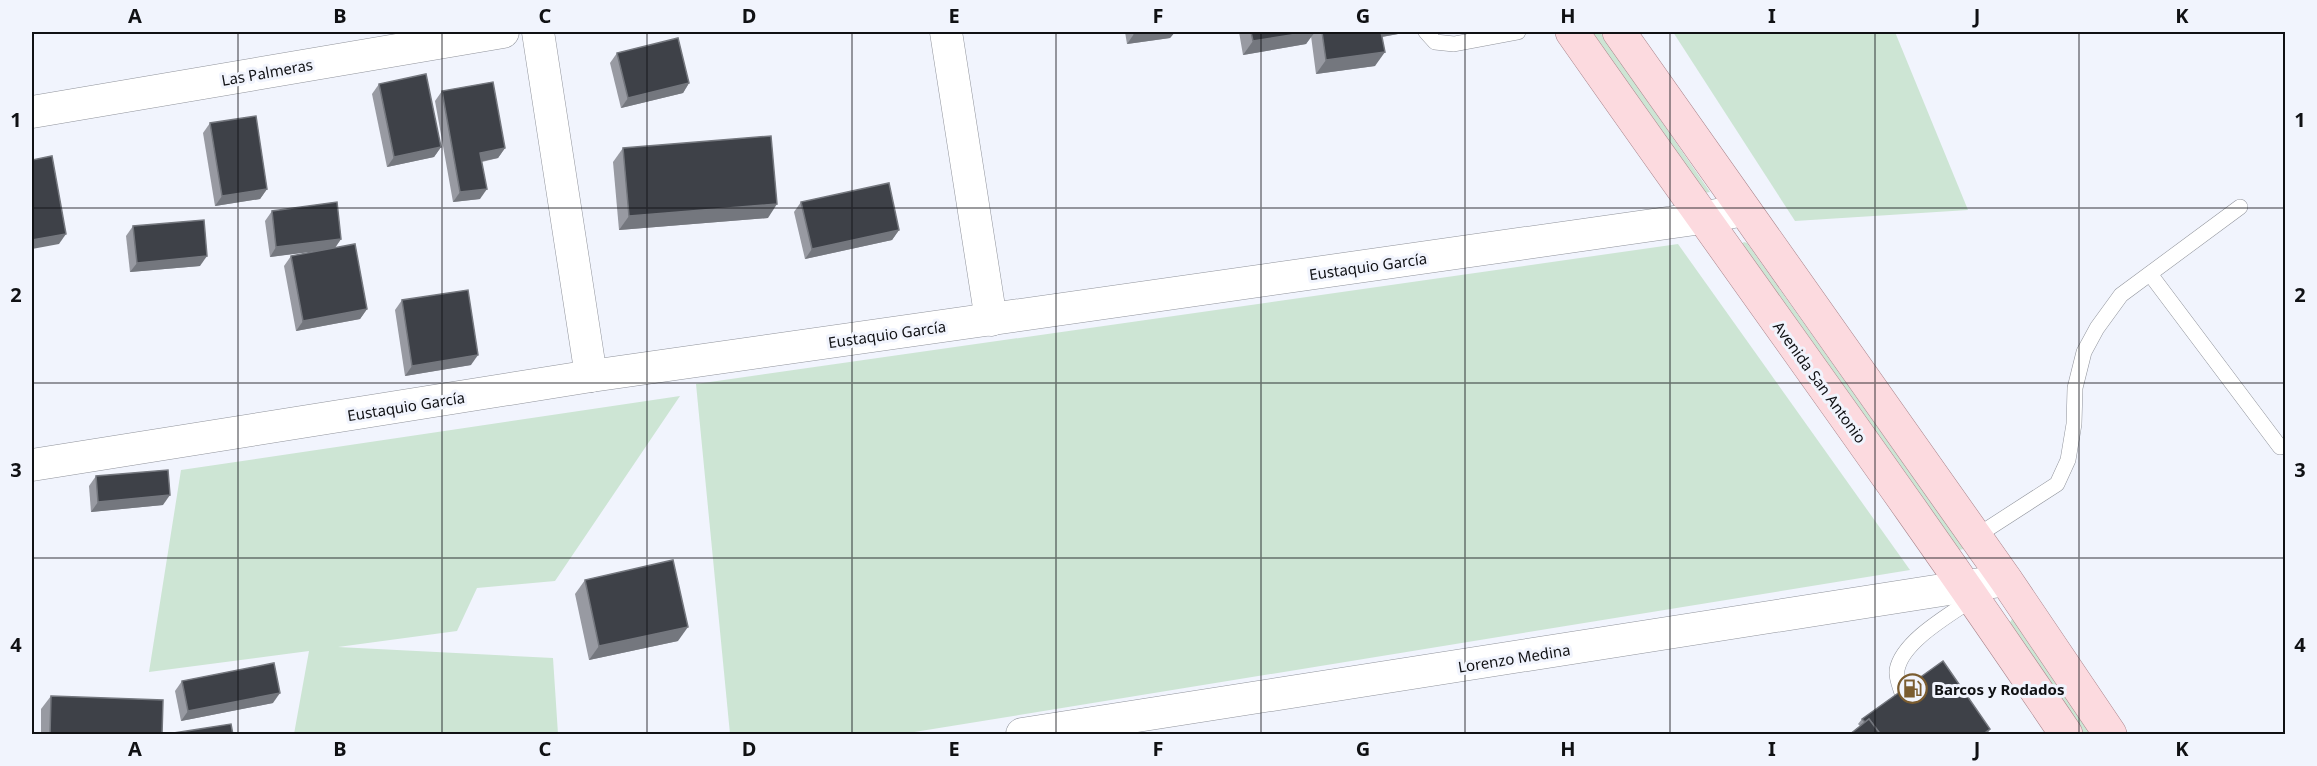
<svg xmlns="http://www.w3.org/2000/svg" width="2317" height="766" font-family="'Noto Sans',sans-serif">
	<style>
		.green { fill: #cde5d4 }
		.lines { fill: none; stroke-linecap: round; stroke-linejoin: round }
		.lane-casing { stroke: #90939b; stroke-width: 16 }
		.street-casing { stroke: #90939b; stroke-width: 33 }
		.primary-casing { stroke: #a8838a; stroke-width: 34 }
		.lane { stroke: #fff; stroke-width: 15 }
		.street { stroke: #fff; stroke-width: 32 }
		.primary { stroke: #fcdadf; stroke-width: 33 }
		.wall { fill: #989aa2 }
		.shaded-wall { fill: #74777e }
		.building { fill: #3e4148; stroke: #74777e; stroke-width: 1.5 }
		.grid { fill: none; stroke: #101114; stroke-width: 1.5; stroke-opacity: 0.55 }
		.labels { text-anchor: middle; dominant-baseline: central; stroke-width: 6; stroke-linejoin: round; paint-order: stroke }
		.street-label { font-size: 15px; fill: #101114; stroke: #f1f4fd }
		.poi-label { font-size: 15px; font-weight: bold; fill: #101114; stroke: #f1f4fd; text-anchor: start }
		.neatline { fill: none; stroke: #101114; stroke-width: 2 }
		.grid-label { font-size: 20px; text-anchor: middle; font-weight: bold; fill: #101114 }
	</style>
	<rect width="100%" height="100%" fill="#f1f4fd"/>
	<g class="green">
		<polygon points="1591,32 1600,32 1710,192 1704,193"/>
		<polygon points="1673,32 1895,32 1968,210 1795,221"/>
		<polygon points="1744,242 1747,243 1964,549 1958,550 1741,244"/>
		<polygon points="1678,244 1910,570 902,734 730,734 696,384"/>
		<polygon points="680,396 555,581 477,588 457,631 338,647 553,658 558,734 294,734 309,651 149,672 181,470"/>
		<polygon points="2012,619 2015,620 2092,734 2084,734 2009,624"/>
	</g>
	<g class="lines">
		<defs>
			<g id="lane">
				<polyline points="1426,32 1435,42 1454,44 1518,32"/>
				<polyline points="2150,274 2280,447"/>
				<polyline points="1975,537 2057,484 2068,460 2074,424 2075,388 2084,352 2097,328 2121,295 2240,207"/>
				<path d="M1902 693C1900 687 1896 677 1897 670 1902 641 1951 614 1974 598"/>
			</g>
			<g id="street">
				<polyline points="538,32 591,376"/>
				<polyline points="946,32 991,320"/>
				<polyline points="32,112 503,32"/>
				<polyline points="32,465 591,376 1702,218 1743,210"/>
				<polyline points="1022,734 2006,580"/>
			</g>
			<g id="primary">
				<path d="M1572 32C1736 266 1906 497 2066 734"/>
				<polyline points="1619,32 2006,580 2110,734"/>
			</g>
		</defs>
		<use href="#lane" class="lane-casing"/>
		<use href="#street" class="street-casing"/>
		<use href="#primary" class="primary-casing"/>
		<use href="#lane" class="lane"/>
		<use href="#street" class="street"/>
		<use href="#primary" class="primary"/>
	</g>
	<g class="wall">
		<polygon points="1125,32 1175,32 1170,38 1127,44"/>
		<polygon points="1239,32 1409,32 1382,37 1375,66 1316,74 1311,36 1306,44 1243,55"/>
		<polygon points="617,53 689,83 683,93 621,108 610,63"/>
		<polygon points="379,84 441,147 434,157 387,167 372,94"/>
		<polygon points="442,91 505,148 498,158 482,162 480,199 453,202 435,101"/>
		<polygon points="210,123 267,189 260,199 215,206 203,133"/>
		<polygon points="623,148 768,218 619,230 613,162"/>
		<polygon points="801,202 899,230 892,240 805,259 794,212"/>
		<polygon points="272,211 341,239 335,248 367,309 360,319 296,331 284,266 291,256 321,250 270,257 265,221"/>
		<polygon points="133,226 200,266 130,272 126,236"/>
		<polygon points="402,300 471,365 405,376 395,310"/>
		<polygon points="96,476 163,505 91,512 89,486"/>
		<polygon points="585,580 678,641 589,660 575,594"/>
		<polygon points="182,681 273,703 181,721 175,691"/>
		<polygon points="51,696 162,735 41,735 41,709"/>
		<polygon points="1862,719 1990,729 1987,735 1849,735 1860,726 1858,724"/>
	</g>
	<g class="shaded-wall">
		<polygon points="1153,32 1175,32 1170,38 1127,44 1134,34"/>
		<polygon points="1310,32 1315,32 1306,44 1243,55 1253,41"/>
		<polygon points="1385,32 1409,32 1370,39 1374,34"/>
		<polygon points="1385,52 1375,66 1316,74 1326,60"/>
		<polygon points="689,83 683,93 621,108 628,98"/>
		<polygon points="441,147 434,157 387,167 394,157"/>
		<polygon points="505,148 498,158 473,163 480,153"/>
		<polygon points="267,189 260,199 215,206 222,196"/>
		<polygon points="487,189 480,199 453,202 460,192"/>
		<polygon points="777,204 768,218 619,230 629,216"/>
		<polygon points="899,230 892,240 805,259 812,249"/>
		<polygon points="66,234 59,244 32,249 32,240"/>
		<polygon points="341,239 334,249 270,257 276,247"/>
		<polygon points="207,256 200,266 130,272 137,263"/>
		<polygon points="367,309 360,319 296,331 303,321"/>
		<polygon points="478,355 471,365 405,376 412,366"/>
		<polygon points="170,495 163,505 91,512 98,502"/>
		<polygon points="688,627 678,641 589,660 599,646"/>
		<polygon points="280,693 273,703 181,721 188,711"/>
	</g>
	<g class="building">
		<polygon points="1133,32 1153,32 1134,34"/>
		<polygon points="1251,32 1310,32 1253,41"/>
		<polygon points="1322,32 1381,32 1385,52 1326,60"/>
		<polygon points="678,38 689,83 628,98 617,53"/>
		<polygon points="426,74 441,147 394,157 379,84"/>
		<polygon points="493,82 505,148 480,153 487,189 460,192 442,91"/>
		<polygon points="256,116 267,189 222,196 210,123"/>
		<polygon points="771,136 777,204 629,216 623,148"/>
		<polygon points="52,156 66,234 32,240 32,160"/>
		<polygon points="889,183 899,230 812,249 801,202"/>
		<polygon points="337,202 341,239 276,247 272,211"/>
		<polygon points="204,220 207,256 137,263 133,226"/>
		<polygon points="355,244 367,309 303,321 291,256"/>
		<polygon points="468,290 478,355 412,366 402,300"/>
		<polygon points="168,470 170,495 98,502 96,476"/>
		<polygon points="673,560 688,627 599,646 585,580"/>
		<polygon points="1943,661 1990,729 1982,735 1881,735 1869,719 1865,722 1862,719"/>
		<polygon points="274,663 280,693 188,711 182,681"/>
		<polygon points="51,696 163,700 162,735 50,735"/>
		<polygon points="1869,719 1881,735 1849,735"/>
		<polygon points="231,724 233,735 174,735 174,733"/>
	</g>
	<path class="grid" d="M238 32V734M442 32V734M647 32V734M852 32V734M1056 32V734M1261 32V734M1465 32V734M1670 32V734M1875 32V734M2079 32V734M32 208H2286M32 383H2286M32 558H2286"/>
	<defs>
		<symbol id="fuel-ring" viewBox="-11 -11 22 22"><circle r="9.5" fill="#f1f4fd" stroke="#7a5c30" stroke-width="1.5"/><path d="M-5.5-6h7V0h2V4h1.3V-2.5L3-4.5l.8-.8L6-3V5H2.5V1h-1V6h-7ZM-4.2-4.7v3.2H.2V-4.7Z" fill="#7a5c30"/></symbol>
	</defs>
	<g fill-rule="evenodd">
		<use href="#fuel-ring" x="1896" y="672" width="33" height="33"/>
	</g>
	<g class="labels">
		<g class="street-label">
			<text transform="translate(267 72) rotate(-10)">Las Palmeras</text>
			<text transform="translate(1368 266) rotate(-8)">Eustaquio García</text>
			<text transform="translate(887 334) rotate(-8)">Eustaquio García</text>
			<text transform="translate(1820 382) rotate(54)">Avenida San Antonio</text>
			<text transform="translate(406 406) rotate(-9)">Eustaquio García</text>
			<text transform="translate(1514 658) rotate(-9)">Lorenzo Medina</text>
		</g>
		<g class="poi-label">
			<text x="1934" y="689">Barcos y Rodados</text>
		</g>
	</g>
	<rect width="2317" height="766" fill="none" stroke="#f1f4fd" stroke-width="66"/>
	<rect x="33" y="33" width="2251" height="700" class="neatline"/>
	<g class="grid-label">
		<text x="135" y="23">A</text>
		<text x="340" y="23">B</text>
		<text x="545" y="23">C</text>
		<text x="749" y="23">D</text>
		<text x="954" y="23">E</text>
		<text x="1158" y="23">F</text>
		<text x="1363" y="23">G</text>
		<text x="1568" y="23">H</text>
		<text x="1772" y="23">I</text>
		<text x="1977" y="23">J</text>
		<text x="2182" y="23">K</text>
		<text x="16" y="127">1</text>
		<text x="2300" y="127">1</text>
		<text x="16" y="302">2</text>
		<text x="2300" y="302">2</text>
		<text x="16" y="477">3</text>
		<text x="2300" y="477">3</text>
		<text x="16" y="652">4</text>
		<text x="2300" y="652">4</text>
		<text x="135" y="756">A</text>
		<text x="340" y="756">B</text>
		<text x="545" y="756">C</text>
		<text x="749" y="756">D</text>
		<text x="954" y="756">E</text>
		<text x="1158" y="756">F</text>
		<text x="1363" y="756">G</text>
		<text x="1568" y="756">H</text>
		<text x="1772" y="756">I</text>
		<text x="1977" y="756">J</text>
		<text x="2182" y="756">K</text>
	</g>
</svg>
